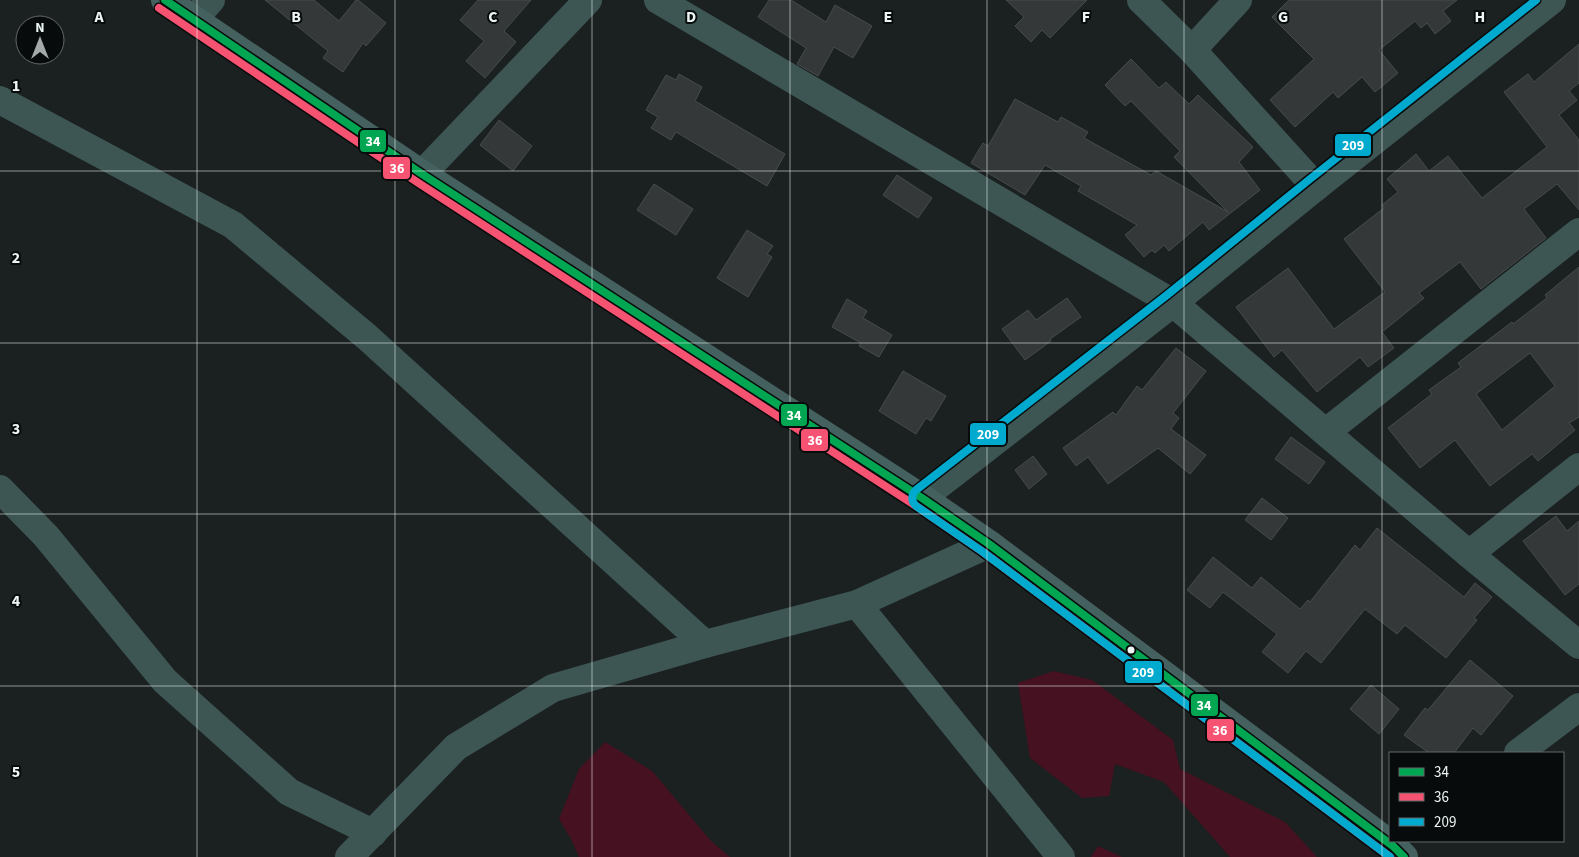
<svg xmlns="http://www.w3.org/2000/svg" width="1579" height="857" font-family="'Source Sans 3',sans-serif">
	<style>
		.green { fill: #461120 }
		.building { fill: #343838; stroke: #464b4b; fill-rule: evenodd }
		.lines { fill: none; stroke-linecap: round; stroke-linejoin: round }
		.minor { stroke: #3d5654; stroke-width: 28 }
		.major { stroke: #45615f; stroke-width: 28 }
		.bus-1-casing { stroke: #070b0b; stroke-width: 11 }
		.bus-2-casing { stroke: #070b0b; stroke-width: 11 }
		.bus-3-casing { stroke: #070b0b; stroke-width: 11 }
		.bus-1 { stroke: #00a651; stroke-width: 8 }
		.bus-2 { stroke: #f65372; stroke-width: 8 }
		.bus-3 { stroke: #00a9ce; stroke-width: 8 }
		.grid { fill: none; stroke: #edf5f4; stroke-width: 1; stroke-opacity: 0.55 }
		.bus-dot { fill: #edf5f4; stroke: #070b0b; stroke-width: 2 }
		.grid-label { font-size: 16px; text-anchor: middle; font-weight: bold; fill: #edf5f4; stroke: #070b0b; stroke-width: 4; stroke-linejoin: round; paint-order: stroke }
		.line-badge { stroke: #070b0b; stroke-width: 2 }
		.badge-label { font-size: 14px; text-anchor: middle; font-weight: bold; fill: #fff }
	</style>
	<rect width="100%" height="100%" fill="#1b2020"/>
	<g class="green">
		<polygon points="1054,671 1092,680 1173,740 1180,769 1285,822 1317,857 1230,857 1164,782 1115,764 1109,796 1082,798 1030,758 1018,683"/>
		<polygon points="605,742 652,771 711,841 730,857 579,857 571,839 559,819 579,769"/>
		<polygon points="1098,846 1122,857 1091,857"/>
	</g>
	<g class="building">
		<polygon points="265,0 314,0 339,21 356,0 358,0 386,23 366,46 363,43 343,72 323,58 328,51"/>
		<polygon points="478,0 531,0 504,31 516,42 485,78 466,61 484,41 460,20"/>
		<polygon points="769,0 791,0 826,22 835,5 872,26 853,58 834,47 818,76 797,64 806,48 758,17"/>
		<polygon points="1006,0 1087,0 1050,38 1042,30 1031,42 1015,26 1024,17"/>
		<polygon points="1289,0 1457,0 1443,11 1451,21 1435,34 1427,23 1421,28 1415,21 1379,50 1398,73 1375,92 1362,77 1338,98 1333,92 1295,127 1270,100 1314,59 1272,17"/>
		<polygon points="1579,44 1579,83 1569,91 1577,100 1559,115 1579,140 1579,210 1557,184 1524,209 1546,238 1481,289 1460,262 1419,293 1424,298 1382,332 1394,348 1368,367 1360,357 1317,392 1282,350 1274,357 1236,307 1288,268 1334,329 1385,292 1344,239 1384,208 1382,205 1398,192 1387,179 1416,154 1429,171 1448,156 1482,198 1547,147 1504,92 1528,74 1534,82"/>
		<polygon points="1131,59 1159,88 1166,82 1189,104 1198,95 1253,147 1239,162 1260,190 1209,230 1203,222 1169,251 1164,245 1155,253 1152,250 1144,257 1125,235 1137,225 1078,191 1081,186 1045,165 1025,195 971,163 983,143 988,146 1015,99 1058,122 1061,117 1088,132 1084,138 1151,175 1156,171 1228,212 1174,157 1180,151 1131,101 1125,106 1105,85"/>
		<polygon points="679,74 702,87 695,101 785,154 767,186 676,132 671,140 651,128 658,117 646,110 666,75 676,80"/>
		<polygon points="499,120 532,146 513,171 480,145"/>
		<polygon points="897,175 932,198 918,218 883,195"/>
		<polygon points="654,184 693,209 676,235 637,210"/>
		<polygon points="747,230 773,246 767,254 772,257 748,297 717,278"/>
		<path d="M1579 267V417L1569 423 1575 430 1538 461 1532 454 1490 486 1455 440 1420 468 1388 428 1432 394 1429 390 1461 367 1458 363 1512 322 1513 324 1547 298 1545 295ZM1530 353 1555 386 1502 430 1476 394Z"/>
		<polygon points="1067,298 1081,317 1050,339 1051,341 1025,360 1002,329 1028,310 1036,320"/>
		<polygon points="847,299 867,311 863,318 892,335 879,357 859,346 861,343 832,327"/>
		<polygon points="1176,348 1206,371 1173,413 1179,418 1171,429 1206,455 1190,474 1158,448 1108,484 1088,457 1076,466 1063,448 1113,412 1116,415 1137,386 1142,390"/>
		<polygon points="903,371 946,396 931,421 926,418 916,434 879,411"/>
		<polygon points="1291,437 1325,462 1309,484 1275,459"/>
		<polygon points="1033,456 1047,474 1029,489 1015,470"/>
		<polygon points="1262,498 1288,518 1271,540 1245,520"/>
		<polygon points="1556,516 1567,531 1579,521 1579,584 1565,595 1523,541"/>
		<polygon points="1377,528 1464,597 1475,583 1492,597 1474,618 1477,620 1446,658 1405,625 1397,634 1365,609 1321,663 1306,651 1288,673 1262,652 1277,634 1223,592 1210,608 1187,590 1213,557 1252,588 1261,577 1300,609 1308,600 1310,602 1355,545 1360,550"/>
		<polygon points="1470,660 1513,696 1481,735 1473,728 1454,753 1429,753 1404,735 1425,708 1428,710"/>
		<polygon points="1371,685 1399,709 1379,734 1350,709"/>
	</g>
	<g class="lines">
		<g class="minor">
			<polyline points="658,0 1173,303 1469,554 1579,645"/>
			<polyline points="1141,0 1192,50 1316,187"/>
			<polyline points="194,19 211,0"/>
			<polyline points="1192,50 1238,0"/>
			<polyline points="0,100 233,225 367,337 705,644"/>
			<polyline points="422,174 588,0"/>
			<polyline points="1326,432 1579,232"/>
			<polyline points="0,489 46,536 165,681 289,792 373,833"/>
			<polyline points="922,498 1173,303 1316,187 1552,0"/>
			<polyline points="1469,554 1579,467"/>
			<polyline points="857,604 1061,857"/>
			<polyline points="1518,753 1579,707"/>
			<polyline points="349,857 456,747 553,688 705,644 857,604 989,544"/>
		</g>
		<polyline class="major" points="165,0 422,174 922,498 989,544 1393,846 1404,857"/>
		<defs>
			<polyline id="bus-1" points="165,0 422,174 922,498 989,544 1393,846 1404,857"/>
			<polyline id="bus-2" points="159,8 417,182 916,506 983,552 1390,857"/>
			<path id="bus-3" d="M1390 857 983 552 916 506C911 501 911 495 916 490L1167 295 1310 179 1536 0"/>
		</defs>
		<use href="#bus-1" class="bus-1-casing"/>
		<use href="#bus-2" class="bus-2-casing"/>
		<use href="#bus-3" class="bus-3-casing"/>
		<use href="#bus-1" class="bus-1"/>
		<use href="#bus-2" class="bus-2"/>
		<use href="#bus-3" class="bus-3"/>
	</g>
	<path class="grid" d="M197 0V857M395 0V857M592 0V857M790 0V857M987 0V857M1184 0V857M1382 0V857M0 171H1579M0 343H1579M0 514H1579M0 686H1579"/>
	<circle class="bus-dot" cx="1131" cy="650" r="4.5"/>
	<g class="grid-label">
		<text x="99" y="22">A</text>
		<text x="296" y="22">B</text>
		<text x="493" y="22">C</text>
		<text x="691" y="22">D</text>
		<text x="888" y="22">E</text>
		<text x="1086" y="22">F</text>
		<text x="1283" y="22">G</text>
		<text x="1480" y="22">H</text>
		<text x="16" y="91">1</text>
		<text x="16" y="263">2</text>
		<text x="16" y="434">3</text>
		<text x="16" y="606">4</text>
		<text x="16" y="777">5</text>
	</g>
	<g class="line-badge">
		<rect x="359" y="129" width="28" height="24" rx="5" fill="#00a651"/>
		<rect x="1334" y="133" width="38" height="24" rx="5" fill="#00a9ce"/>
		<rect x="382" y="156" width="29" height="24" rx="5" fill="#f65372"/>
		<rect x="780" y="403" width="28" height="24" rx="5" fill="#00a651"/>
		<rect x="969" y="422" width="38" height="24" rx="5" fill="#00a9ce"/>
		<rect x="800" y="428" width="29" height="24" rx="5" fill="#f65372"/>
		<rect x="1124" y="660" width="39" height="24" rx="5" fill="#00a9ce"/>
		<rect x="1190" y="693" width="29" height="24" rx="5" fill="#00a651"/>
		<rect x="1206" y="718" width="29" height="24" rx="5" fill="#f65372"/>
	</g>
	<g class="badge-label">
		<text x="373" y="146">34</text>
		<text x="1353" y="150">209</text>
		<text x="397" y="173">36</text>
		<text x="794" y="420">34</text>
		<text x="988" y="439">209</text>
		<text x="815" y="445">36</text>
		<text x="1143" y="677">209</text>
		<text x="1204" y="710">34</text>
		<text x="1220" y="735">36</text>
	</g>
	<rect x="1389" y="752" width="175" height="90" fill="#070b0b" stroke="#636968"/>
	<rect x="1399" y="768" width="25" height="8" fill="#00a651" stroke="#636968"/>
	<text x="1434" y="777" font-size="15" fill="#edf5f4">34</text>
	<rect x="1399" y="793" width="25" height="8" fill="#f65372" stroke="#636968"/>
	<text x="1434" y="802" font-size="15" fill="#edf5f4">36</text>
	<rect x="1399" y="818" width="25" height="8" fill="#00a9ce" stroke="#636968"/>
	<text x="1434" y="827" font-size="15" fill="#edf5f4">209</text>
	<g transform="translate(40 40)"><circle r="24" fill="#070b0b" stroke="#636968"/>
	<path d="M0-4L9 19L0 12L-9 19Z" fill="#a4aaaa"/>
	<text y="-8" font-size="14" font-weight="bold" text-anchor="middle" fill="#edf5f4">N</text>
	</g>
</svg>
